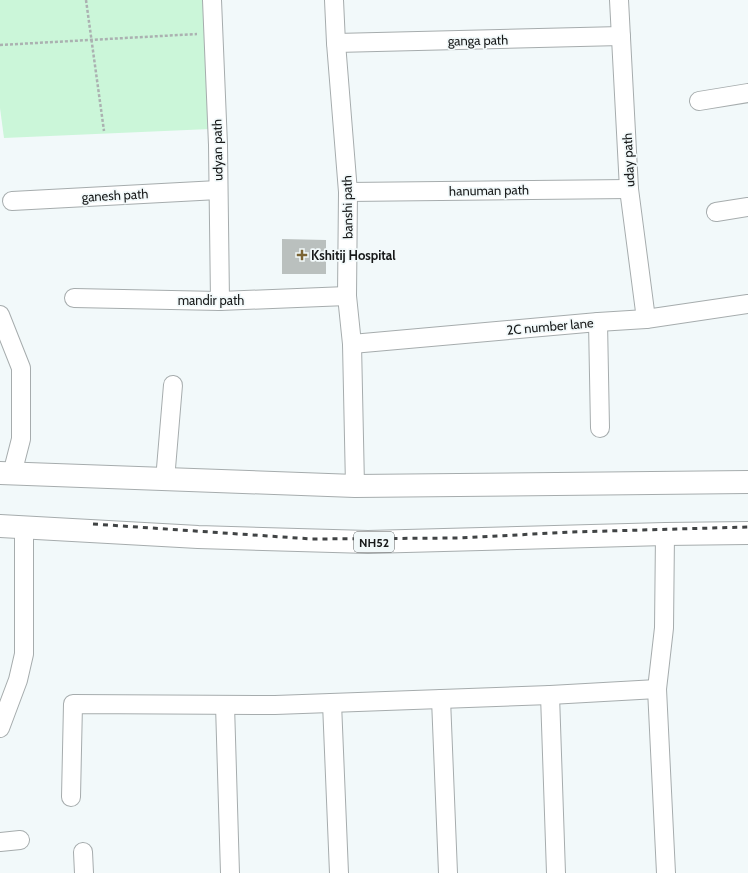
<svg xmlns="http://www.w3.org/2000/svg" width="748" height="873" font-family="Cabin,sans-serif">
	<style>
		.green { fill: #cbf6d9 }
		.building { fill: #bac0be }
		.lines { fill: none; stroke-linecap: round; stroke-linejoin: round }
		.street-casing { stroke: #a6acad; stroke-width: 20 }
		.highway-casing { stroke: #a6acad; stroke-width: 24 }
		.path { stroke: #abb1b1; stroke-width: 2.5; stroke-dasharray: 3 2; stroke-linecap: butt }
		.street { stroke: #fff; stroke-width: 18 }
		.highway { stroke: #fff; stroke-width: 22 }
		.rail { stroke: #404344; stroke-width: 3; stroke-dasharray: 5 5; stroke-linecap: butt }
		.poi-dot { fill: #7b6434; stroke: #f2f9fa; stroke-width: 1.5 }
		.labels { text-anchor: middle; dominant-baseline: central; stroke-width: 3.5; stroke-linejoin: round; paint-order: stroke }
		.shield { fill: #f2f9fa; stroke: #595c5c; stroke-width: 1 }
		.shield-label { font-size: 12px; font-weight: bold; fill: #171919 }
		.street-label { font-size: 13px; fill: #171919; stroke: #f2f9fa }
		.poi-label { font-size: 13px; font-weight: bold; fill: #171919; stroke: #f2f9fa; text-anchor: start }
	</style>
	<rect width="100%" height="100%" fill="#f2f9fa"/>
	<polygon class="green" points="0,0 205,0 210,129 4,138 0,108"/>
	<polygon class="building" points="282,239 326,240 326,274 282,274"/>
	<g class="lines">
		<defs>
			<g id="street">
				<polyline points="212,0 218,145 220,301"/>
				<polyline points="334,0 336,43 348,192 347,296 352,344 355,486"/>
				<polyline points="619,0 629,189 646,319"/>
				<polyline points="336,43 621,36"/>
				<polyline points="699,101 748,93"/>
				<polyline points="348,192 629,189"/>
				<polyline points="12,201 218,190"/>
				<polyline points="716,212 748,207"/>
				<polyline points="74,298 220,301 347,296"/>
				<polyline points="0,315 21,368 21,439 12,474"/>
				<polyline points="598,322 600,428"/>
				<polyline points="352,344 598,322 646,319 748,304"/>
				<polyline points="165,480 173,385"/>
				<polyline points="665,534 664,628 657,689 666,873"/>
				<polyline points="550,695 556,873"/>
				<polyline points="441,699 448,873"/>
				<polyline points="332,703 339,873"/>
				<polyline points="225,705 230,873"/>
				<polyline points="0,728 18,680 24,654 24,527"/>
				<polyline points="71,797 73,704 275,705 550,695 657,689"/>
				<polyline points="0,842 20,840"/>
				<polyline points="83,852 84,873"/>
			</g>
			<g id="highway">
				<polyline points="0,473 355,486 748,482"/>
				<polyline points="0,526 198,537 368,542 665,534 748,533"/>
			</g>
		</defs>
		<use href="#street" class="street-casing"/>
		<use href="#highway" class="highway-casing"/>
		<g class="path">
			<polyline points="86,0 104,131"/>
			<polyline points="0,45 197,34"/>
		</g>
		<use href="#street" class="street"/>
		<use href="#highway" class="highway"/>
		<polyline class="rail" points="93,524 312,539 459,538 572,532 748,527"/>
	</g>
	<path class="poi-dot" d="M300 249h4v4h4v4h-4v4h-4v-4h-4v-4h4z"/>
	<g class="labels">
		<rect class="shield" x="354" y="532" width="40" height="20" rx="3"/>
		<g class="shield-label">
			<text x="374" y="542">NH52</text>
		</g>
		<g class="street-label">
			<text transform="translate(478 40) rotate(-1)">ganga path</text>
			<text transform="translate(217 150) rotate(-91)">udyan path</text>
			<text transform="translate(628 160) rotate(-93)">uday path</text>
			<text transform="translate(489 190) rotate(-1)">hanuman path</text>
			<text transform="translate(115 195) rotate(-3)">ganesh path</text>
			<text transform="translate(347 207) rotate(-91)">banshi path</text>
			<text x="211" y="300">mandir path</text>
			<text transform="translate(550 326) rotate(-5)">2C number lane</text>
		</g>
		<g class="poi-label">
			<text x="311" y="255">Kshitij Hospital</text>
		</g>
	</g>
</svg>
